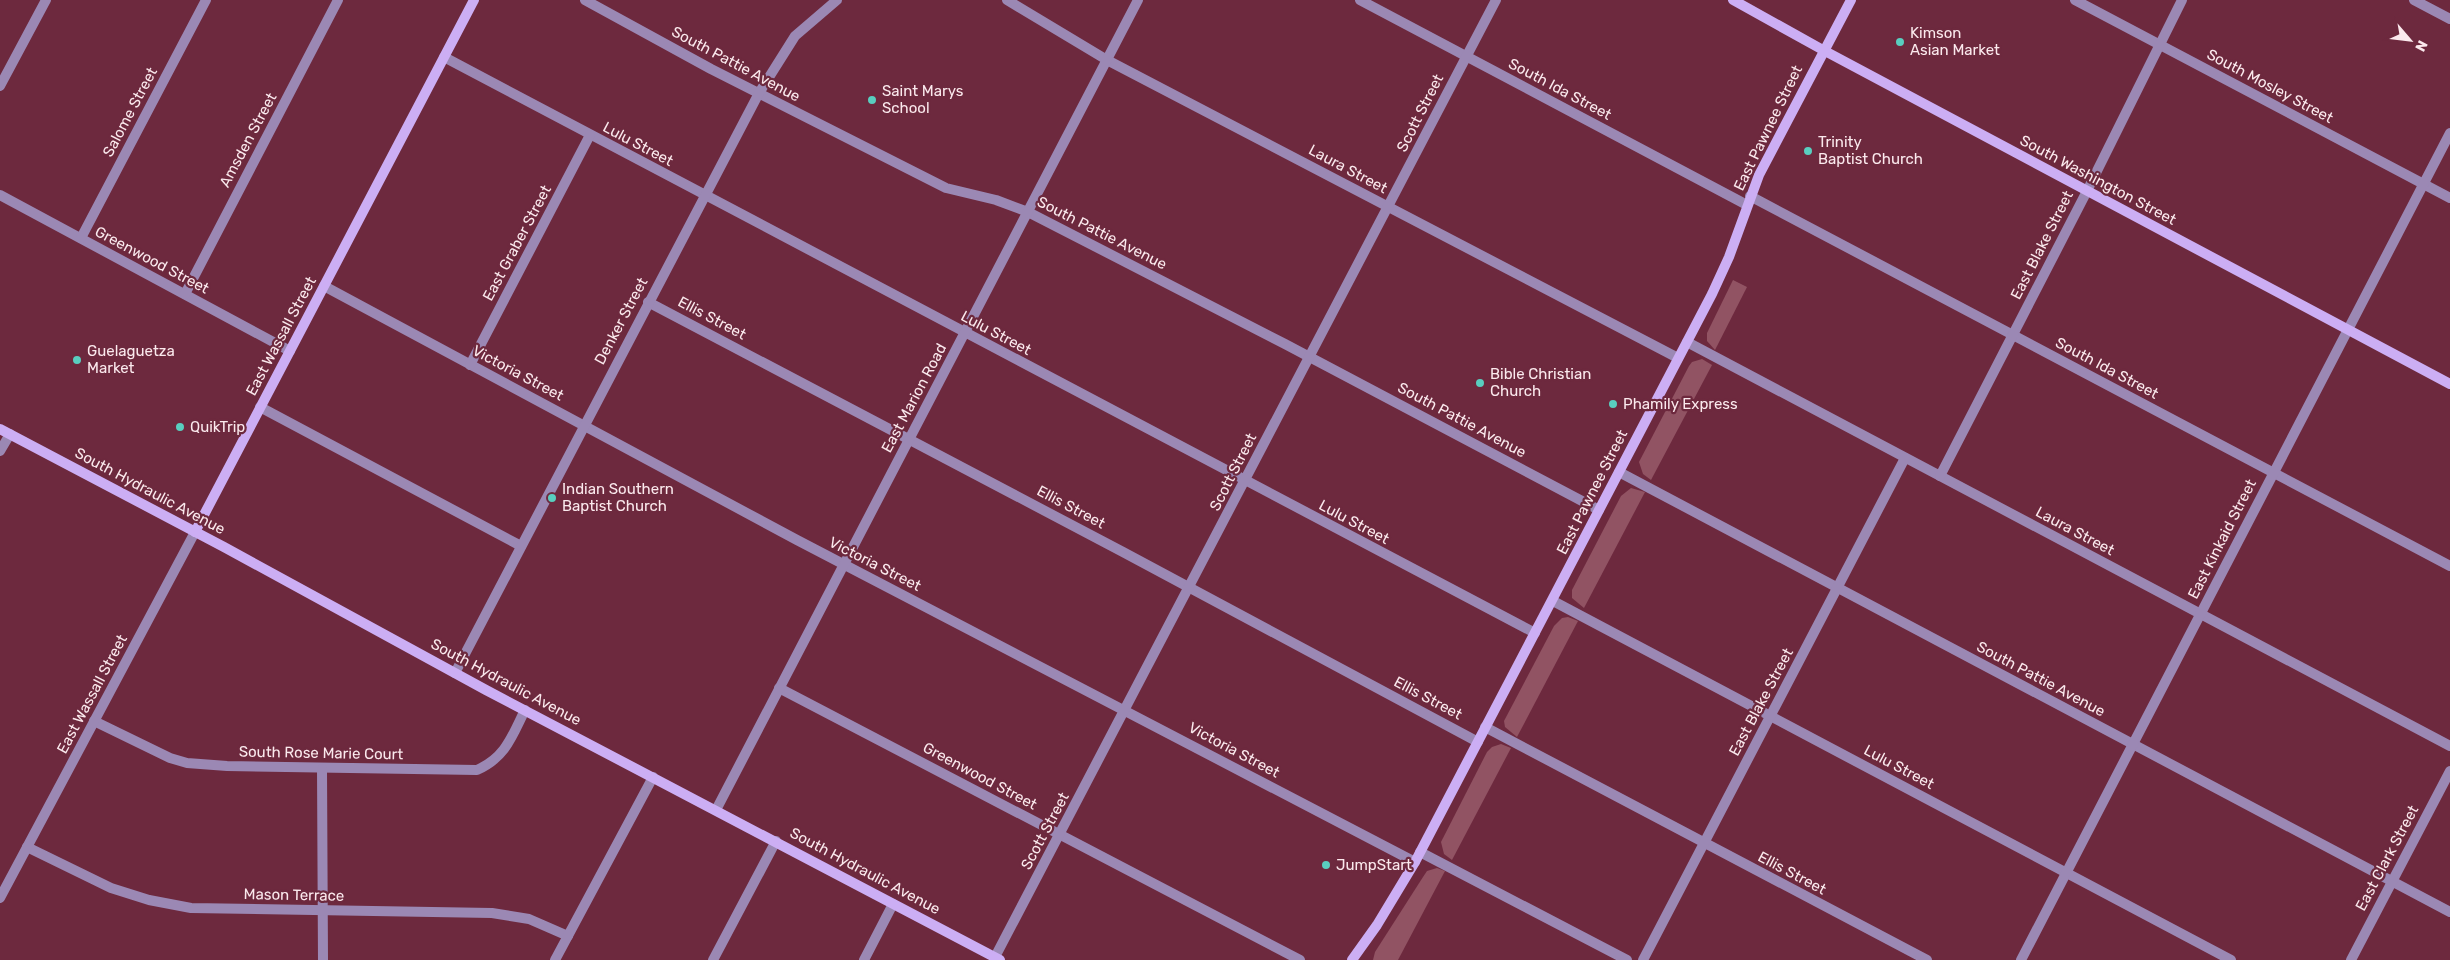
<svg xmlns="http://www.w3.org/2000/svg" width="2450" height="960" font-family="Rubik,sans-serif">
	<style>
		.green { fill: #915363 }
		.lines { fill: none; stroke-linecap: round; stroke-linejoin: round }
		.street { stroke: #9b88b4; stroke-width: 10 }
		.secondary { stroke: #ccaef4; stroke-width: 10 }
		.poi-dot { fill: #59cebf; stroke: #6d293e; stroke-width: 2 }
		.labels { text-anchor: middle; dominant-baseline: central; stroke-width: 4.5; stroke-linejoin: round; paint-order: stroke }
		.poi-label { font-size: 15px; fill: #fbe9ed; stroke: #6d293e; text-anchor: start }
		.street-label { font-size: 15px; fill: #fbe9ed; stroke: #6d293e }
	</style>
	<rect width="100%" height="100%" fill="#6d293e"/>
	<g class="green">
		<polygon points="1733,280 1747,287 1715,350 1707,341 1707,333"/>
		<polygon points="1702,359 1712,365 1651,480 1643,474 1639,462 1689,366 1692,362"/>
		<polygon points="1631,488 1645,492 1584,608 1572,598 1572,590 1621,496"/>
		<polygon points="1568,617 1578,621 1517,737 1505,727 1504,721 1554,626 1562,618"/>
		<polygon points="1501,744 1511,748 1452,860 1444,854 1441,842 1487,752 1492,747"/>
		<polygon points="1437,868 1445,871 1398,960 1373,960 1375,952 1423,877 1427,871"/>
	</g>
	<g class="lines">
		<g class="street">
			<polyline points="585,0 711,69 946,188 996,200 1028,212 1285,344 1599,510"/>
			<polyline points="1007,0 1107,60 1678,358"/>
			<polyline points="1360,0 1747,205"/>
			<polyline points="2075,0 2450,198"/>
			<polyline points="2414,0 2450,19"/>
			<polyline points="444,57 1535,633"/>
			<polyline points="0,86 46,0"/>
			<polyline points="0,195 290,351"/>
			<polyline points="1750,196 2450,566"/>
			<polyline points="81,238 206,0"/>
			<polyline points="324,286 797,540 1415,862"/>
			<polyline points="185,294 338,0"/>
			<polyline points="648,302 1123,552 1478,742"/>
			<polyline points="1687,342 2450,746"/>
			<polyline points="470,365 590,135"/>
			<polyline points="260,407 521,546"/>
			<polyline points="0,451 10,434"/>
			<polyline points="1619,472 2450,912"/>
			<polyline points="1940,476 2087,191 2182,0"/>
			<polyline points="1553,601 2231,960"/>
			<polyline points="455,673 759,93 795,36 837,0"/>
			<polyline points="779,688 1300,960"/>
			<path d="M94 721 170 758 187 763 227 766 477 770C506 757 512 736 525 710"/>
			<polyline points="1485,727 1927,960"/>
			<polyline points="322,769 323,960"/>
			<polyline points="716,810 1138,0"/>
			<polyline points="27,847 111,888 149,900 191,908 492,913 529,919 568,936"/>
			<polyline points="1420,852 1627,960"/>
			<polyline points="0,898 195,532"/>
			<polyline points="995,957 1496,0"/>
			<polyline points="555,960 653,777"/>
			<polyline points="713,960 776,841"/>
			<polyline points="864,960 893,904"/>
			<polyline points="1643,960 1905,458"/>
			<polyline points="2021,960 2450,133"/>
			<polyline points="2351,960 2450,771"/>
		</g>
		<g class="secondary">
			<polyline points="1733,0 1823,50 2450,384"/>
			<polyline points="0,429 224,547 486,690 1000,960"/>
			<polyline points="195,532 474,0"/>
			<polyline points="1352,960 1377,925 1415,862 1712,294 1729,257 1759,175 1851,0"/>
		</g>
	</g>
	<g class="poi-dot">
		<circle cx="1900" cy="42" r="5"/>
		<circle cx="872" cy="100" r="5"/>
		<circle cx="1808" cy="151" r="5"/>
		<circle cx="77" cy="360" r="5"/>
		<circle cx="1480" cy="383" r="5"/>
		<circle cx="1613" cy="404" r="5"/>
		<circle cx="180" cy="427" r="5"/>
		<circle cx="552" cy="498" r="5"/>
		<circle cx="1326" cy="865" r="5"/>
	</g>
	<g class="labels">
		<g class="poi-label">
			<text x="1910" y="33">Kimson<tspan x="1910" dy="17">Asian Market</tspan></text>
			<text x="882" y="91">Saint Marys<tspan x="882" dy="17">School</tspan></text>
			<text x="1818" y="142">Trinity<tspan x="1818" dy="17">Baptist Church</tspan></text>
			<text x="87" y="351">Guelaguetza<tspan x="87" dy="17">Market</tspan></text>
			<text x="1490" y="374">Bible Christian<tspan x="1490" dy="17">Church</tspan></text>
			<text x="1623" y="404">Phamily Express</text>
			<text x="190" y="427">QuikTrip</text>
			<text x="562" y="489">Indian Southern<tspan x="562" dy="17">Baptist Church</tspan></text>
			<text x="1336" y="865">JumpStart</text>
		</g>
		<g class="street-label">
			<text transform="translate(736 64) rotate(28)">South Pattie Avenue</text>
			<text transform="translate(2270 86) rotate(28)">South Mosley Street</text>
			<text transform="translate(1560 89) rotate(28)">South Ida Street</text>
			<text transform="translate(130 112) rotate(-62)">Salome Street</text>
			<text transform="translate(1420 113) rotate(-63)">Scott Street</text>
			<text transform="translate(1768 128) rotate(-64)">East Pawnee Street</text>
			<text transform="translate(248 140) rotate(-62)">Amsden Street</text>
			<text transform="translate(638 144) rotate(28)">Lulu Street</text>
			<text transform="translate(1348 169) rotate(28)">Laura Street</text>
			<text transform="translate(2098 180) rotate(28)">South Washington Street</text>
			<text transform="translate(1102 233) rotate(27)">South Pattie Avenue</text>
			<text transform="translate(517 243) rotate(-62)">East Graber Street</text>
			<text transform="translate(2042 245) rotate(-63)">East Blake Street</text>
			<text transform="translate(152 260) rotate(28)">Greenwood Street</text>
			<text transform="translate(712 318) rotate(28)">Ellis Street</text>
			<text transform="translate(621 321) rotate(-62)">Denker Street</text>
			<text transform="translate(996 333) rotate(28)">Lulu Street</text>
			<text transform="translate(281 336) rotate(-62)">East Wassall Street</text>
			<text transform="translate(2107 368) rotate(28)">South Ida Street</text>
			<text transform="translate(518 373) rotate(28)">Victoria Street</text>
			<text transform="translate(914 398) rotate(-62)">East Marion Road</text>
			<text transform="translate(1462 420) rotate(28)">South Pattie Avenue</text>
			<text transform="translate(1233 472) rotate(-63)">Scott Street</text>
			<text transform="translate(150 491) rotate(28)">South Hydraulic Avenue</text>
			<text transform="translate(1592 492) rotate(-63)">East Pawnee Street</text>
			<text transform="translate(1071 507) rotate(28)">Ellis Street</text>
			<text transform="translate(1354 522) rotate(28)">Lulu Street</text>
			<text transform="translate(2075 531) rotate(28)">Laura Street</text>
			<text transform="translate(2222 539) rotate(-63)">East Kinkaid Street</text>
			<text transform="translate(875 564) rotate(27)">Victoria Street</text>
			<text transform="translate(2041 679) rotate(28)">South Pattie Avenue</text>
			<text transform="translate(506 682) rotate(28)">South Hydraulic Avenue</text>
			<text transform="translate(92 694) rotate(-62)">East Wassall Street</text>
			<text transform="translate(1428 698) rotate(28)">Ellis Street</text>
			<text transform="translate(1761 702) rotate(-62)">East Blake Street</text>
			<text transform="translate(1234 750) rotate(28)">Victoria Street</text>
			<text transform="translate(321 753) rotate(1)">South Rose Marie Court</text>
			<text transform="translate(1899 767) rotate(28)">Lulu Street</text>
			<text transform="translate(980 776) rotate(28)">Greenwood Street</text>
			<text transform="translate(1045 831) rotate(-62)">Scott Street</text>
			<text transform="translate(2387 858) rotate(-62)">East Clark Street</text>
			<text transform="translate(865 871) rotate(28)">South Hydraulic Avenue</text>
			<text transform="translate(1792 873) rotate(28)">Ellis Street</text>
			<text transform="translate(294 895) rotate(1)">Mason Terrace</text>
		</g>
	</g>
	<g transform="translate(2410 40) rotate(118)" stroke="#6d293e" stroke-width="4" paint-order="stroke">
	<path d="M0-4L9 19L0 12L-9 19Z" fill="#fbe9ed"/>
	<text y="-8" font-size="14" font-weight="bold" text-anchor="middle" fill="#fbe9ed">N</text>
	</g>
</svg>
